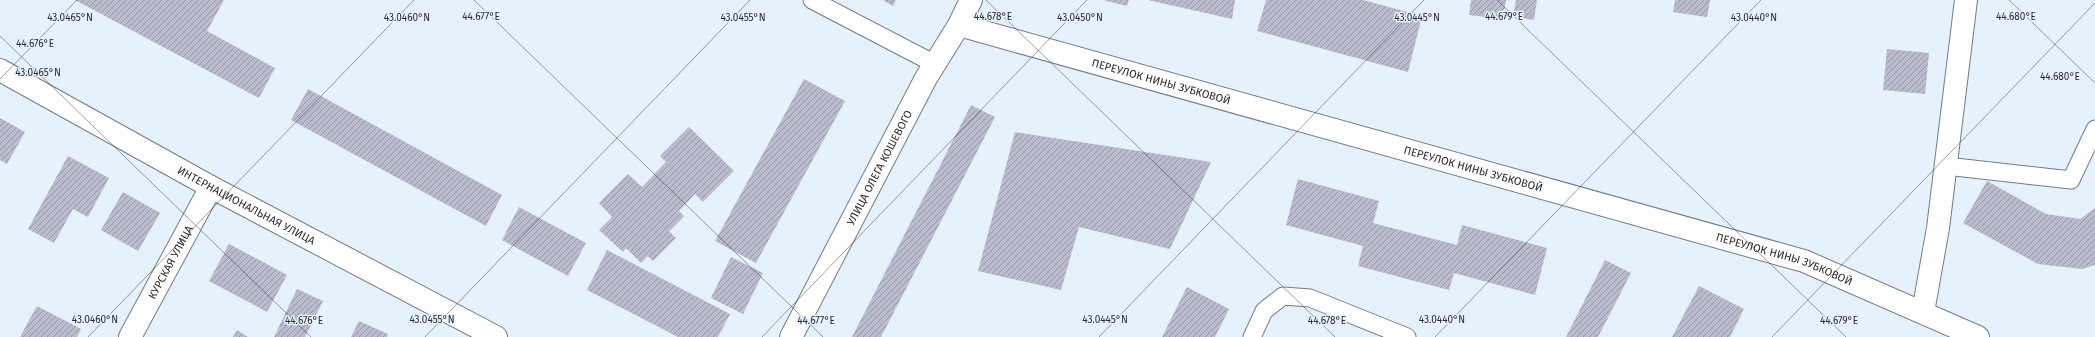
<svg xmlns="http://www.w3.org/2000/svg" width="2095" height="337" font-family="'Fira Sans',sans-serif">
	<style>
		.building { fill: url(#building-hatch) }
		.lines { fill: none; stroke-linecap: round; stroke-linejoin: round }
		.service-casing { stroke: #707d89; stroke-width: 19 }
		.minor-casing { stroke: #707d89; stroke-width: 24 }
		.secondary-casing { stroke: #707d89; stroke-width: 24 }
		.service { stroke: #fff; stroke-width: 17 }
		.minor { stroke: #fff; stroke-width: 22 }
		.secondary { stroke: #fff; stroke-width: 22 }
		.ticks { fill: none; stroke: #282d32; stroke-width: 1; stroke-opacity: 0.45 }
		.labels { text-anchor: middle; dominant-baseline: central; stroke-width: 3; stroke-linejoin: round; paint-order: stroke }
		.street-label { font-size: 11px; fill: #282d32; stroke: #e6f1fc }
		.ticks-label { font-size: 10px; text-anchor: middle; fill: #282d32; stroke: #e6f1fc; stroke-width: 3; stroke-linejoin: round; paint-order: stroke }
	</style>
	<defs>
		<pattern id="building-hatch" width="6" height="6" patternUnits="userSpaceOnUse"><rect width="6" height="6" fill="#babbcc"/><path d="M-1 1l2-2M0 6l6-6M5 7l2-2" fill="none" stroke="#9798a6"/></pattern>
	</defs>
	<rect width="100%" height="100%" fill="#e6f1fc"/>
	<g class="building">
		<polygon points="75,0 224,0 207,31 275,68 259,98"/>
		<polygon points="883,0 896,0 893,6"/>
		<polygon points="1103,0 1129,0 1127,6"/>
		<polygon points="1148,0 1235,0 1232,19"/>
		<polygon points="1266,0 1363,0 1422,16 1408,72 1257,31"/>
		<polygon points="1471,0 1506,0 1503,19 1469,15"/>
		<polygon points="1516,0 1537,0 1534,20 1513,17"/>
		<polygon points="1675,0 1710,0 1707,17 1673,12"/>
		<polygon points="1887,49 1929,53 1925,94 1883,90"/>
		<polygon points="804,79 845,101 756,263 715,241"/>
		<polygon points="308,89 502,195 486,226 291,120"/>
		<polygon points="971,105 995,117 881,337 852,337"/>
		<polygon points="0,118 25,132 7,164 0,160"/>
		<polygon points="689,127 734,171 703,202 695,194 679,211 684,216 669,231 676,238 653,261 648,256 641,263 626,248 623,252 599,230 612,217 599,203 628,174 642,187 666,162 660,156"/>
		<polygon points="1015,132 1211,162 1170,249 1079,227 1061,290 978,271"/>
		<polygon points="68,156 109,178 88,217 73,209 54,243 28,229"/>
		<polygon points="1298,179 1379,201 1373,223 1457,245 1462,225 1547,248 1535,295 1454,273 1449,290 1358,266 1363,246 1286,225"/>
		<polygon points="1987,181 2046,214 2080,219 2095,208 2095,265 2082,269 2038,264 1963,223"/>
		<polygon points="123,192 160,213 138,251 101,230"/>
		<polygon points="519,207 586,243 568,276 502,240"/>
		<polygon points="229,244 287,275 267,312 209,281"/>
		<polygon points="607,250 730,314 718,337 678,337 587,290"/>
		<polygon points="731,257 763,273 743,314 711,298"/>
		<polygon points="1605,260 1631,273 1598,337 1566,337"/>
		<polygon points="1699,286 1744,309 1730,337 1672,337"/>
		<polygon points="1187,287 1229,309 1215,337 1162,337"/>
		<polygon points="297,289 323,301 305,337 274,337"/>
		<polygon points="37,306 81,329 77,337 20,337"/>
		<polygon points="359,321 388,334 387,337 351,337"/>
		<polygon points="237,330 248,337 233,337"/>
	</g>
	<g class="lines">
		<defs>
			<g id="service">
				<polyline points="812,0 935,64"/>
				<polyline points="1946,166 2071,180 2095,129"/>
				<polyline points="1252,337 1264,311 1283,296 1310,298 1407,337"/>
			</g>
			<g id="minor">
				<path id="s1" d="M959 25 1804 261 1978 337"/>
				<polyline points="1923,312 1938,228 1966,0"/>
				<path id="s2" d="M130 337 211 187"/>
				<path id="s3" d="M791 337 926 78 959 25 971 0"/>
			</g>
			<g id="secondary">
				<path id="s4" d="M0 70 211 187 496 337"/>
			</g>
		</defs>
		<use href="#service" class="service-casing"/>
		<use href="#minor" class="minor-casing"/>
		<use href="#secondary" class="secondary-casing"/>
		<use href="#service" class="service"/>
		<use href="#minor" class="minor"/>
		<use href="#secondary" class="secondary"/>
	</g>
	<path class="ticks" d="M474 0 823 337M986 0 1335 337M1497 0 1846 337M2009 0 2095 83M0 36 311 337M0 79 77 0M88 337 414 0M425 337 750 0M762 337 1087 0M1099 337 1424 0M1435 337 1761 0M1772 337 2095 3"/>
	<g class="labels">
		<g class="street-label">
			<text stroke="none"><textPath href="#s1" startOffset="210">ПЕРЕУЛОК НИНЫ ЗУБКОВОЙ</textPath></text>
			<text stroke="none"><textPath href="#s3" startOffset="191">УЛИЦА ОЛЕГА КОШЕВОГО</textPath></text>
			<text stroke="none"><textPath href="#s1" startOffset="534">ПЕРЕУЛОК НИНЫ ЗУБКОВОЙ</textPath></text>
			<text stroke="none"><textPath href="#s4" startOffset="281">ИНТЕРНАЦИОНАЛЬНАЯ УЛИЦА</textPath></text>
			<text stroke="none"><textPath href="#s1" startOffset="858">ПЕРЕУЛОК НИНЫ ЗУБКОВОЙ</textPath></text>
			<text stroke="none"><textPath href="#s2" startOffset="85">КУРСКАЯ УЛИЦА</textPath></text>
		</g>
	</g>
	<g class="ticks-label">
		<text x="2016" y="20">44.680°E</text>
		<text x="481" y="20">44.677°E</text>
		<text x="993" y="20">44.678°E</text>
		<text x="1504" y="20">44.679°E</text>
		<text x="70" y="21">43.0465°N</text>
		<text x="407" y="21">43.0460°N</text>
		<text x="743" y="21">43.0455°N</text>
		<text x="1080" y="21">43.0450°N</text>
		<text x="1417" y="21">43.0445°N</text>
		<text x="1754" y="21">43.0440°N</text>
		<text x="35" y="47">44.676°E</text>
		<text x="38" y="76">43.0465°N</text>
		<text x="2060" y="80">44.680°E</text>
		<text x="95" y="323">43.0460°N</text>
		<text x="432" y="323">43.0455°N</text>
		<text x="1105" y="323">43.0445°N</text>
		<text x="1442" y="323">43.0440°N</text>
		<text x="304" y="324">44.676°E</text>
		<text x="816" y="324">44.677°E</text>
		<text x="1327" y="324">44.678°E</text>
		<text x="1839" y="324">44.679°E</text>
	</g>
</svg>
